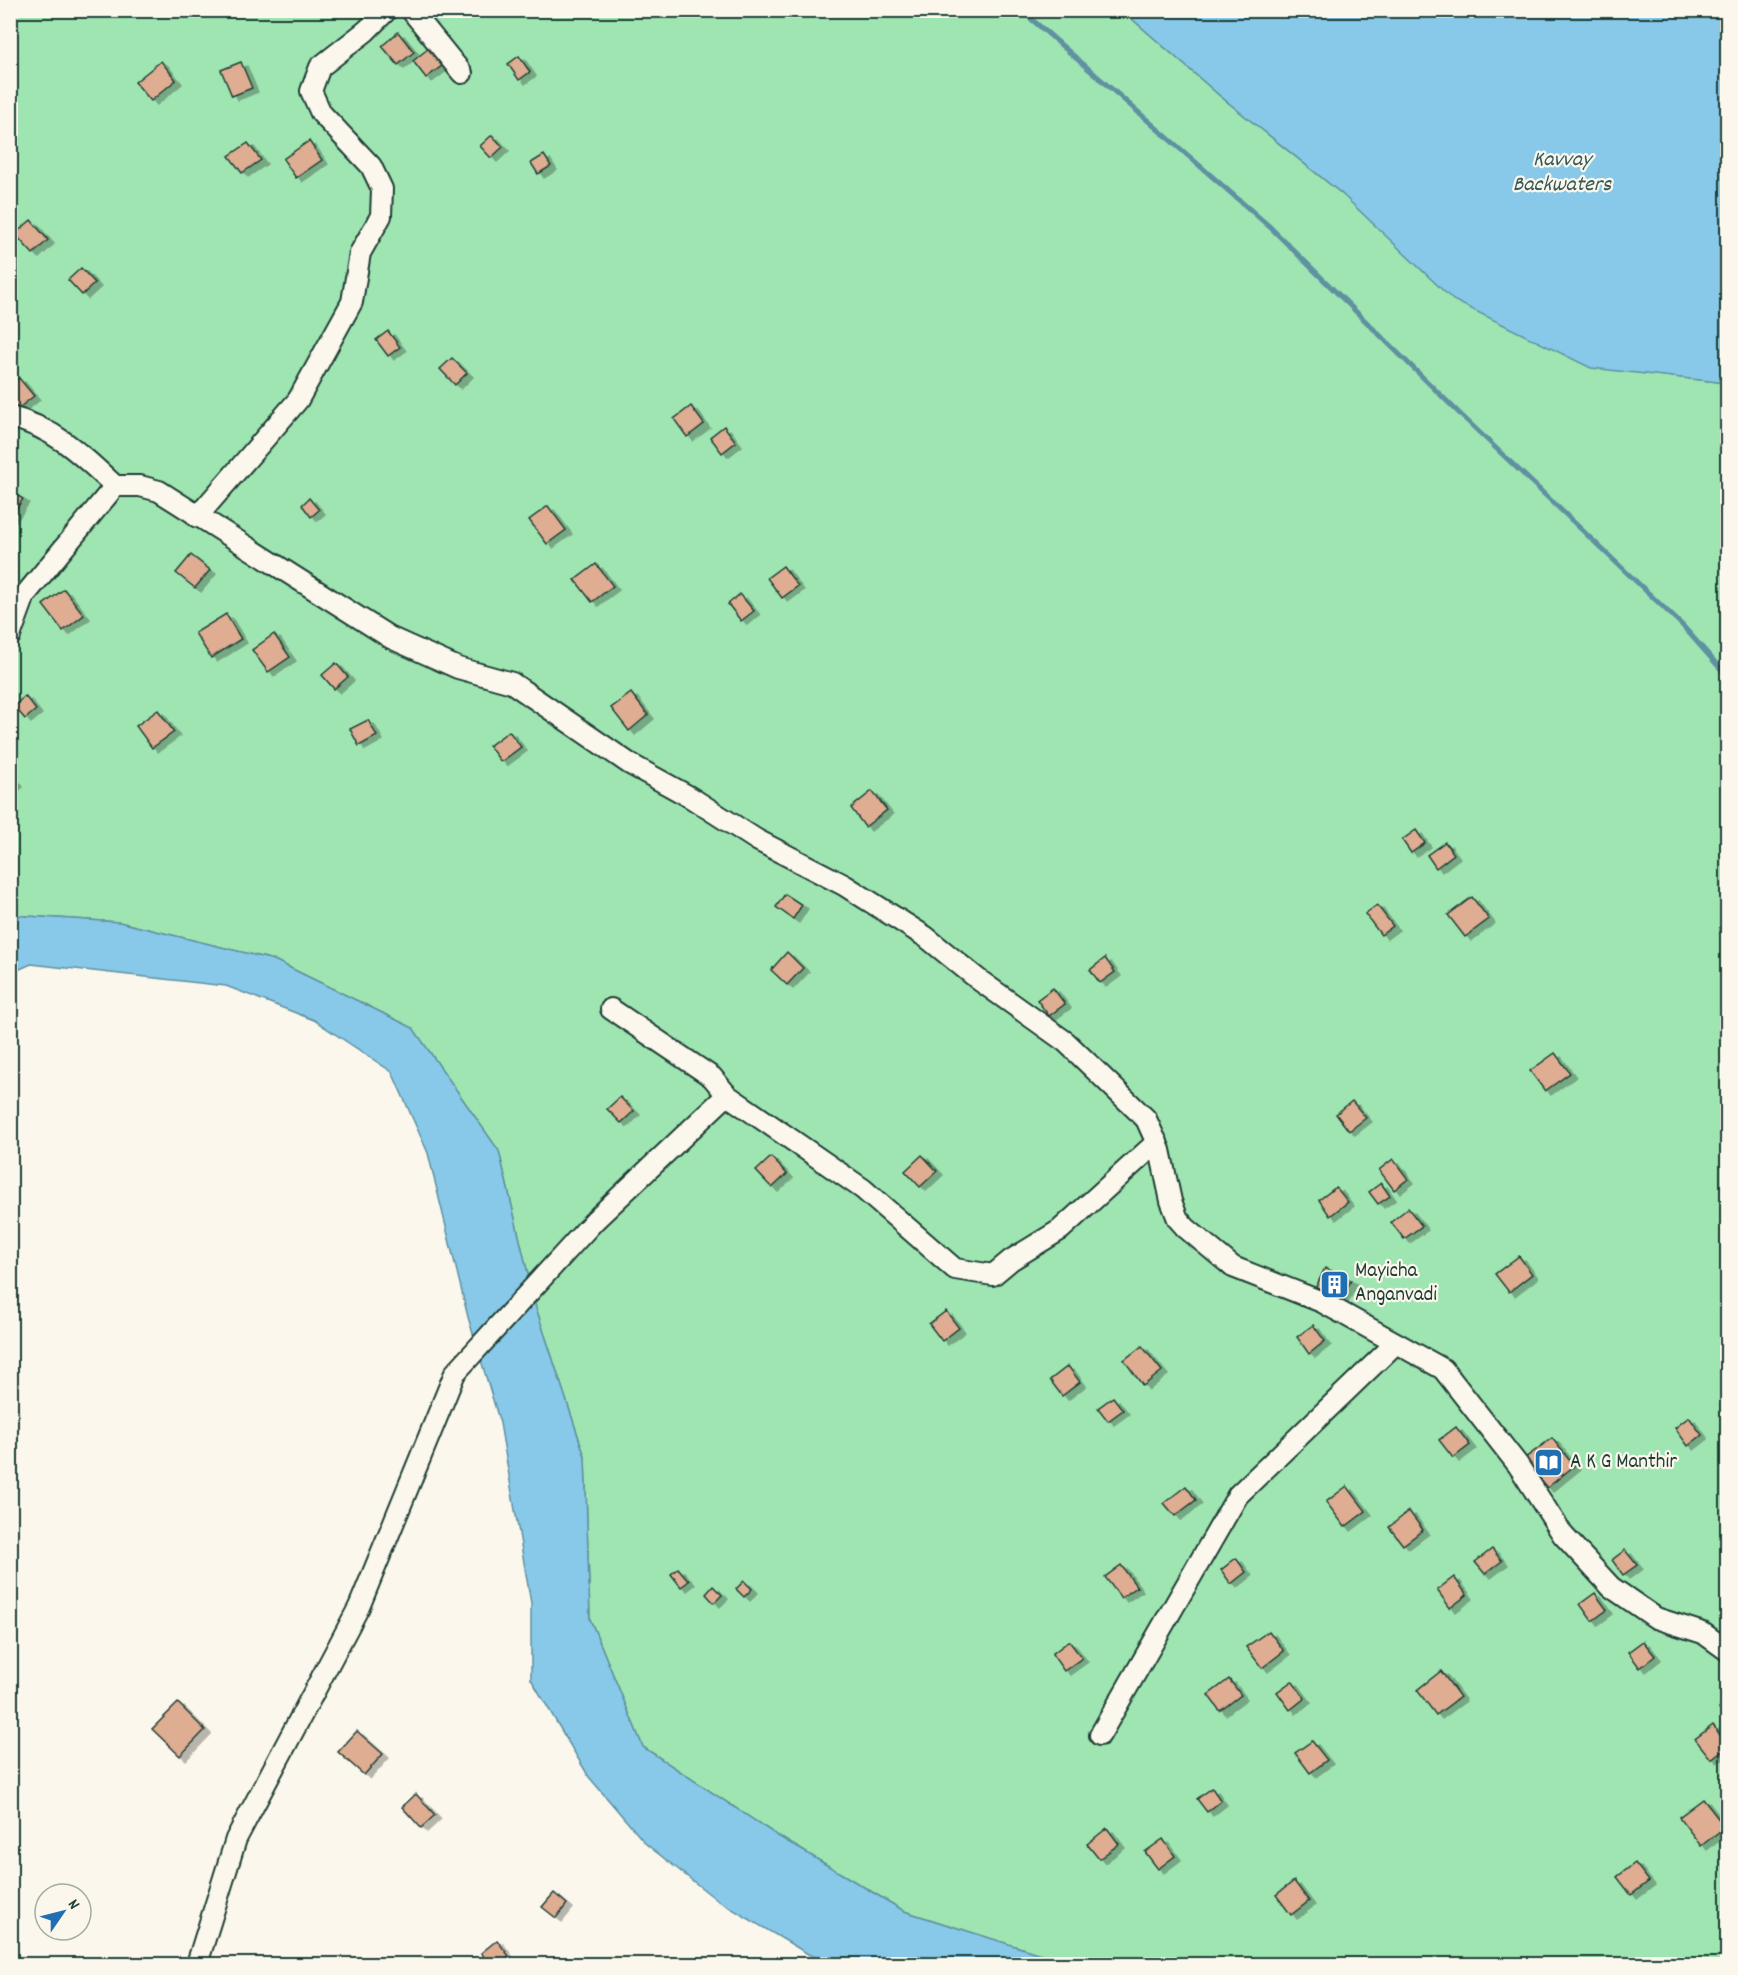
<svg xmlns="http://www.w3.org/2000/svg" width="1738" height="1975" font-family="Dekko,sans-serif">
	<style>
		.green { fill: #9fe5b2; stroke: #5f9173; stroke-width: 1.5 }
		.water { fill: #88c9e9; stroke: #5e91a1; stroke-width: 1.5 }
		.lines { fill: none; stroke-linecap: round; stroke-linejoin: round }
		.stream { stroke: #5e91a1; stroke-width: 5 }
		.building { fill: #dfad91; stroke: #1f3d34; stroke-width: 1.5; filter: url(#shadow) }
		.minor-casing { stroke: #1f3d34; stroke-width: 24 }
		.minor { stroke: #fbf7ec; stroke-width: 20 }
		.labels { text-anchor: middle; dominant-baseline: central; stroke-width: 4.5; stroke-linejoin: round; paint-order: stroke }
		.poi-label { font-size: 21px; fill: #1f3d34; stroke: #fbf7ec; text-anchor: start }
		.water-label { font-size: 22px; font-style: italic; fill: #345958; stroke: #fbf7ec }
	</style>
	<defs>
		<filter id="shadow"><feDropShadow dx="6" dy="4" stdDeviation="0" flood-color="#0004"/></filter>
	</defs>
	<rect width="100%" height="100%" fill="#fbf7ec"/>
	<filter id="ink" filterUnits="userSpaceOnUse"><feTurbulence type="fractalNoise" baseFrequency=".0167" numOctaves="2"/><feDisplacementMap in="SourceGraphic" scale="12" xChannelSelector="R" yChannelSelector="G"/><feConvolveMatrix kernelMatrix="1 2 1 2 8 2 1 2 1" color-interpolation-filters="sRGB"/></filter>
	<g filter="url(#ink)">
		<polygon class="green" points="10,11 1123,11 1220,96 1342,194 1591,367 1727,383 1727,1964 1072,1964 904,1911 778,1836 643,1747 590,1619 585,1457 536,1308 499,1151 413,1028 274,960 119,922 11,915"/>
		<g class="water">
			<polygon points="1123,11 1727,11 1727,383 1591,368 1453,300 1342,194 1220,96"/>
			<polygon points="10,915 119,922 274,960 413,1028 499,1151 536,1308 585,1457 590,1619 643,1747 778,1836 904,1911 1072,1964 833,1964 808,1954 717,1900 646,1844 589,1777 531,1679 531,1603 500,1423 468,1317 428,1153 392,1072 314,1020 226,986 31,964 11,973"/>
		</g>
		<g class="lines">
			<polyline class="stream" points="1021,10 1270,227 1461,415 1682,625 1728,677"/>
		</g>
		<g class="building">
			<polygon points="398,32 414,52 398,65 382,46"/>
			<polygon points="430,47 443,65 426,78 413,61"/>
			<polygon points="519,56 530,72 519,80 508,64"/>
			<polygon points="161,61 176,80 151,101 135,82"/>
			<polygon points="241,62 252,88 232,96 221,70"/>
			<polygon points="492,135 503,147 491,158 480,146"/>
			<polygon points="309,141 322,160 296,178 283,159"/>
			<polygon points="248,143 261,160 242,173 229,156"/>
			<polygon points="544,155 551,166 538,174 531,163"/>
			<polygon points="31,220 48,240 33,254 15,234"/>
			<polygon points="81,268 95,283 82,295 68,280"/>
			<polygon points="388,331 400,347 388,356 376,340"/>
			<polygon points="452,358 467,373 455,385 440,369"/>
			<polygon points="19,378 34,396 15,411 10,405 10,385"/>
			<polygon points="691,406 704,424 687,437 674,419"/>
			<polygon points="724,426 736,442 722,453 710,437"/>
			<polygon points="10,491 23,499 10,518"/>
			<polygon points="309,498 319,510 311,517 302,505"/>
			<polygon points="548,506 566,530 547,544 529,520"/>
			<polygon points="191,555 210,570 195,588 176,573"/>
			<polygon points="596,564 613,586 592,602 575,580"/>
			<polygon points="783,566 798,586 782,598 767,578"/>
			<polygon points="64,589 84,615 63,631 43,605"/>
			<polygon points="740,594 754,611 741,621 728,604"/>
			<polygon points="226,614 241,639 211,658 195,633"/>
			<polygon points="274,634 290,657 268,672 252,650"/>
			<polygon points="336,663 348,677 334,689 322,675"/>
			<polygon points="631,693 648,715 629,731 611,708"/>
			<polygon points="25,696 36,710 25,719 14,706"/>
			<polygon points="158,710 174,732 152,748 136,726"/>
			<polygon points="368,720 377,736 359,746 350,729"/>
			<polygon points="509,731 521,747 501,762 489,746"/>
			<polygon points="10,774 17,783 10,788"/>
			<polygon points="872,791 887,810 865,827 851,808"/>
			<polygon points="1416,830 1425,843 1411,853 1402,840"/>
			<polygon points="1445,842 1454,854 1436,868 1427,855"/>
			<polygon points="785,894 802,905 793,919 776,907"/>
			<polygon points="1472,897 1489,919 1465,937 1448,915"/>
			<polygon points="1377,905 1393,926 1381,935 1365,914"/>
			<polygon points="787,952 803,968 787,985 771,970"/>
			<polygon points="1105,958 1115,972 1100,983 1090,970"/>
			<polygon points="1053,988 1065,1004 1049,1016 1037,1000"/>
			<polygon points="1555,1053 1570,1073 1545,1091 1530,1071"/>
			<polygon points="620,1097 634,1111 621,1123 607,1109"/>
			<polygon points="1352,1101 1366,1118 1349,1131 1336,1114"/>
			<polygon points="922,1155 937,1171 920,1187 905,1171"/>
			<polygon points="771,1157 787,1174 772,1188 756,1171"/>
			<polygon points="1393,1159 1408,1179 1394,1190 1379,1170"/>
			<polygon points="1381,1183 1390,1196 1378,1204 1369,1192"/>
			<polygon points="1336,1187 1348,1202 1330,1216 1319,1200"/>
			<polygon points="1408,1208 1422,1226 1404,1239 1391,1222"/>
			<polygon points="1519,1256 1532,1274 1509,1292 1495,1274"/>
			<polygon points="1325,1268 1351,1280 1342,1299 1316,1287"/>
			<polygon points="946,1311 959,1328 942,1341 929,1324"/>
			<polygon points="1313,1325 1325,1341 1309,1354 1297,1337"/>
			<polygon points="1142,1346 1162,1371 1143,1386 1124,1360"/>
			<polygon points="1068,1366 1080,1382 1062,1396 1050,1380"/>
			<polygon points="1113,1397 1123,1410 1108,1421 1098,1408"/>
			<polygon points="1689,1417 1702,1435 1688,1446 1675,1428"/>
			<polygon points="1456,1427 1470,1445 1453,1458 1439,1440"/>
			<polygon points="1552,1438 1574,1466 1547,1488 1524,1459"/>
			<polygon points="1186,1486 1196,1500 1175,1516 1164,1503"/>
			<polygon points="1347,1486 1366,1511 1345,1527 1326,1502"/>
			<polygon points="1409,1511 1423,1530 1403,1545 1389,1527"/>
			<polygon points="1492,1549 1502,1561 1485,1574 1475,1562"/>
			<polygon points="1625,1550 1637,1565 1623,1575 1612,1560"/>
			<polygon points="1236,1558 1246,1572 1231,1584 1221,1570"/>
			<polygon points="1121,1565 1137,1587 1121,1598 1105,1577"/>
			<polygon points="678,1568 689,1581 681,1587 671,1574"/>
			<polygon points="1454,1577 1467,1595 1450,1608 1437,1590"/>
			<polygon points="744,1581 752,1589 744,1597 736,1589"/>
			<polygon points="713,1586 722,1595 714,1603 706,1594"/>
			<polygon points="1595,1593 1607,1610 1592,1621 1580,1604"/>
			<polygon points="1269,1631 1284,1651 1262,1668 1246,1647"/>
			<polygon points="1069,1641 1082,1658 1064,1671 1052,1654"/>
			<polygon points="1643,1641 1655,1656 1640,1668 1628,1652"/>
			<polygon points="1441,1671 1460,1697 1436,1715 1417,1690"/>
			<polygon points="1229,1679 1241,1695 1220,1711 1208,1695"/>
			<polygon points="1292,1681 1305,1698 1290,1710 1277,1692"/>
			<polygon points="1728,1702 1728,1720 1719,1709"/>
			<polygon points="178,1703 205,1730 180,1756 152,1729"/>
			<polygon points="1713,1725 1728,1746 1711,1759 1695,1739"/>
			<polygon points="357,1731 383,1754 364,1775 338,1752"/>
			<polygon points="1312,1741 1327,1760 1310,1773 1295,1753"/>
			<polygon points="1212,1788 1221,1801 1207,1812 1197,1799"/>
			<polygon points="416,1794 435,1815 421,1828 402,1807"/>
			<polygon points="1703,1799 1725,1827 1701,1846 1679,1817"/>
			<polygon points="1107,1828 1119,1844 1099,1859 1087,1844"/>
			<polygon points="1163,1839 1175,1856 1158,1869 1145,1852"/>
			<polygon points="1635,1863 1649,1881 1631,1895 1617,1877"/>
			<polygon points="1294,1881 1309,1901 1291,1915 1276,1895"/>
			<polygon points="554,1893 567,1904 556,1918 542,1907"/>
			<polygon points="497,1940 509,1956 499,1964 490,1964 481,1953"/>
		</g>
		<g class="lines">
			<defs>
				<g id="minor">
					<polyline points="411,10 462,73"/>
					<path d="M10 417C54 427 83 456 115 486H140L159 491 391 638 458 668 512 683 630 764 690 797 757 840 844 885 926 937 979 980 1066 1042 1146 1119 1160 1150 1171 1201 1178 1219 1186 1228 1233 1267 1322 1302 1443 1369 1518 1465 1563 1535 1611 1587 1656 1618 1703 1633 1728 1651"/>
					<polyline points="197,517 298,400 352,302 360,253 381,216 382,189 371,166 321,113 311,91 320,67 366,31 387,10"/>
					<polyline points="10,636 25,595 115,486"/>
					<polyline points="611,1009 712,1077 727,1095 863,1189 955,1269 993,1275 1011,1260 1060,1230 1157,1142"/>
					<polyline points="1100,1735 1238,1495 1395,1344"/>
					<polyline points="197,1964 236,1839 359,1607 455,1373 595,1220 727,1095"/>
				</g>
			</defs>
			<use href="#minor" class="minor-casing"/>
			<use href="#minor" class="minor"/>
		</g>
	</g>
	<defs>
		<symbol id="building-square" viewBox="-11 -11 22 22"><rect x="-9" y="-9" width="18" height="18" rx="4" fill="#1f6fb2" stroke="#fbf7ec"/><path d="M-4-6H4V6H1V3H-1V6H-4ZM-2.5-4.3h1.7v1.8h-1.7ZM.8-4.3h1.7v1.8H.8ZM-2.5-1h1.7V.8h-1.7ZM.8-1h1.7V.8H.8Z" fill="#fff"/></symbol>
		<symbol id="library-square" viewBox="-11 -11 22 22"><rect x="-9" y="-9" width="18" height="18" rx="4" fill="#1f6fb2" stroke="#fbf7ec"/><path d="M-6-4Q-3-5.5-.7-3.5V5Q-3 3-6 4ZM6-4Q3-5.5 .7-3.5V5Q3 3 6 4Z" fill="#fff"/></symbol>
	</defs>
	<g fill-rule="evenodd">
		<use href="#building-square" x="1318" y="1268" width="33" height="33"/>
		<use href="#library-square" x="1532" y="1446" width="33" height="33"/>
	</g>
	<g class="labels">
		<g class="poi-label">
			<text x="1355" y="1272">Mayicha<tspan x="1355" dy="24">Anganvadi</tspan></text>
			<text x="1570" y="1463">A K G Manthir</text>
		</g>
		<g class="water-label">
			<text x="1562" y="160">Kavvay<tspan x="1562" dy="25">Backwaters</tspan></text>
		</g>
	</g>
	<rect width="1738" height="1975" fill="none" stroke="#fbf7ec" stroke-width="36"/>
	<rect x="18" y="18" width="1702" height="1939" fill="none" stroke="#1f3d34" stroke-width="2" filter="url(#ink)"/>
	<g transform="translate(63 1912) rotate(55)"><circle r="28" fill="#fbf7ec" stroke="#a3ada2" stroke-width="1.5"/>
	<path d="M0-4.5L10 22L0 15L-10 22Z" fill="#1f6fb2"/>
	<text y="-9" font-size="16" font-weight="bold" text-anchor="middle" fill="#1f3d34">N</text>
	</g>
</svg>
